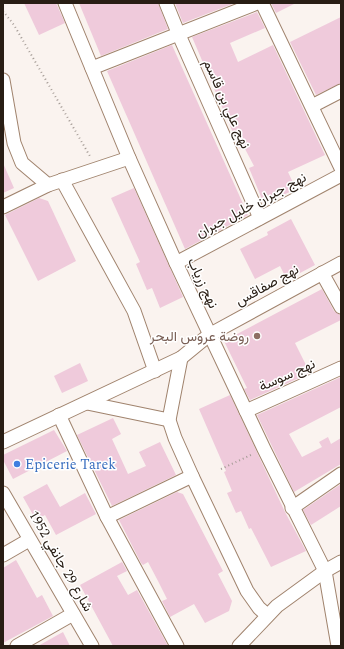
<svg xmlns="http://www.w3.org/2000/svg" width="344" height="649" font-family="Spectral,Vazirmatn,serif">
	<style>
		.building { fill: #efcadb }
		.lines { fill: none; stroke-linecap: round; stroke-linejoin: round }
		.street-casing { stroke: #a0836d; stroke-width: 15 }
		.path { stroke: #a49b95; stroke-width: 2; stroke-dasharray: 1 3; stroke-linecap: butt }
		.street { stroke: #fff; stroke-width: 13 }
		.education-dot { fill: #8d6e63; stroke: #fff; stroke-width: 1.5 }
		.shop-dot { fill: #3f7fe0; stroke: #fff; stroke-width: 1.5 }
		.labels { text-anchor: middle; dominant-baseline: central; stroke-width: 3; stroke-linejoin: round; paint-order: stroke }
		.street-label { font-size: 14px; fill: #281d14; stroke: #fff }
		.education-label { font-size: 14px; fill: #785e54; stroke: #fff; text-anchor: end }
		.shop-label { font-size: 14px; fill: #366cbe; stroke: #fff; text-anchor: start }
	</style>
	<rect width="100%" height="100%" fill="#faf3ef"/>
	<g class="building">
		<polygon points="24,3 56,3 65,23 39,35"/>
		<polygon points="79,3 158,3 168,29 101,56"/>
		<polygon points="175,3 235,3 183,23"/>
		<polygon points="271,3 296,3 276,13"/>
		<polygon points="257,12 265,28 230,43 238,62 273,45 325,155 288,172 296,189 264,204 249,168 254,166 244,147 240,149 192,37"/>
		<polygon points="341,17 341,83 316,95 290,42"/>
		<polygon points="172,45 248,215 185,249 107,71"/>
		<polygon points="3,163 14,188 3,193"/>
		<polygon points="134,188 183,297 160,308 152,288 147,290 136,264 140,262 111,198"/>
		<polygon points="39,198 48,201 76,261 38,281 5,215"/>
		<polygon points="291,219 315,265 287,280 280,266 255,279 240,249 268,235 267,232"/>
		<polygon points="322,289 334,311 340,315 341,320 295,343 310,373 250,400 244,389 247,388 224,341"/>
		<polygon points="80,363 88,381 62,393 54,376"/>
		<polygon points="341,377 341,407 289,434 302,457 322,447 319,442 328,437 331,444 341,438 341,464 294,492 257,415"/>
		<polygon points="230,395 285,512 306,551 271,567 251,528 249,529 241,511 236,513 227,493 232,491 224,472 226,471 199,409"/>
		<polygon points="113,418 121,434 112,439 128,474 146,466 139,452 160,442 176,475 112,506 77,435"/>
		<polygon points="54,430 67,451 13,479 3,460 3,455"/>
		<polygon points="47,484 60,507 85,493 96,514 56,535 45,515 36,520 23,497"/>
		<polygon points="341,484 341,506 311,525 303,510"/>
		<polygon points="177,492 183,494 223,571 218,574 232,601 229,611 205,623 194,604 170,617 162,601 167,599 158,581 148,562 143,565 141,563 119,520"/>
		<polygon points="16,560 37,598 42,595 53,616 3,643 3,568"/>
		<polygon points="122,562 127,571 117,576 128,595 137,590 168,646 113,646 80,585"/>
		<polygon points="63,632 70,646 38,646"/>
	</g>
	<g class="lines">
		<defs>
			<g id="street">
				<polyline points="65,3 129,158 176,263 264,449 325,571 338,646"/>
				<polyline points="166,3 179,35 260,218"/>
				<polyline points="262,3 341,168"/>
				<polyline points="92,68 257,3"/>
				<polyline points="3,80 14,143 22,163 48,185"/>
				<polyline points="312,106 341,91"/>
				<polyline points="62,180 134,311 155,371"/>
				<polyline points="3,207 48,185 129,158"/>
				<polyline points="176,263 341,175"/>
				<polyline points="322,273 341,307"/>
				<polyline points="87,403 169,420"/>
				<polyline points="246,411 341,368"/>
				<polyline points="59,415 107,517 177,646"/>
				<polyline points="3,442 181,358 209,335 341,263"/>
				<polyline points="192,476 247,591 259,608 267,615"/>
				<polyline points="3,493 92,646"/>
				<polyline points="292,508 341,474"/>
				<polyline points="107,517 192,476 175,438 169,420 181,358"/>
				<polyline points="3,555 29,540"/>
				<polyline points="17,646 73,614"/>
				<polyline points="239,646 277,606 325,571 341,562"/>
			</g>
		</defs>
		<use href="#street" class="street-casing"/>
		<g class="path">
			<polyline points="3,11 14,25 91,158"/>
			<polyline points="221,469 253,454"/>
		</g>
		<use href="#street" class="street"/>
	</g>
	<circle class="education-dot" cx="257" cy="336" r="4"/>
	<circle class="shop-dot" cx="17" cy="464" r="4"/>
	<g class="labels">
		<g class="street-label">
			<text transform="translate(227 104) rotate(66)">نهج علي بن قاسم</text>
			<text transform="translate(251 205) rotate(-28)">نهج جبران خليل جبران</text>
			<text transform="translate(203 283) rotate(65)">نهج زرياب</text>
			<text transform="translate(267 285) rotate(-29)">نهج صفاقس</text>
			<text transform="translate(287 375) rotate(-24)">نهج سوسة</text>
			<text transform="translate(61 561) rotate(60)">شارع 29 جانفي 1952</text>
		</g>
		<g class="education-label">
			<text x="249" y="336">روضة عروس البحر</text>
		</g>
		<g class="shop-label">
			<text x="25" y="464">Epicerie Tarek</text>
		</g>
	</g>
	<rect width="344" height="649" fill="none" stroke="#281d14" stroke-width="8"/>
</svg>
